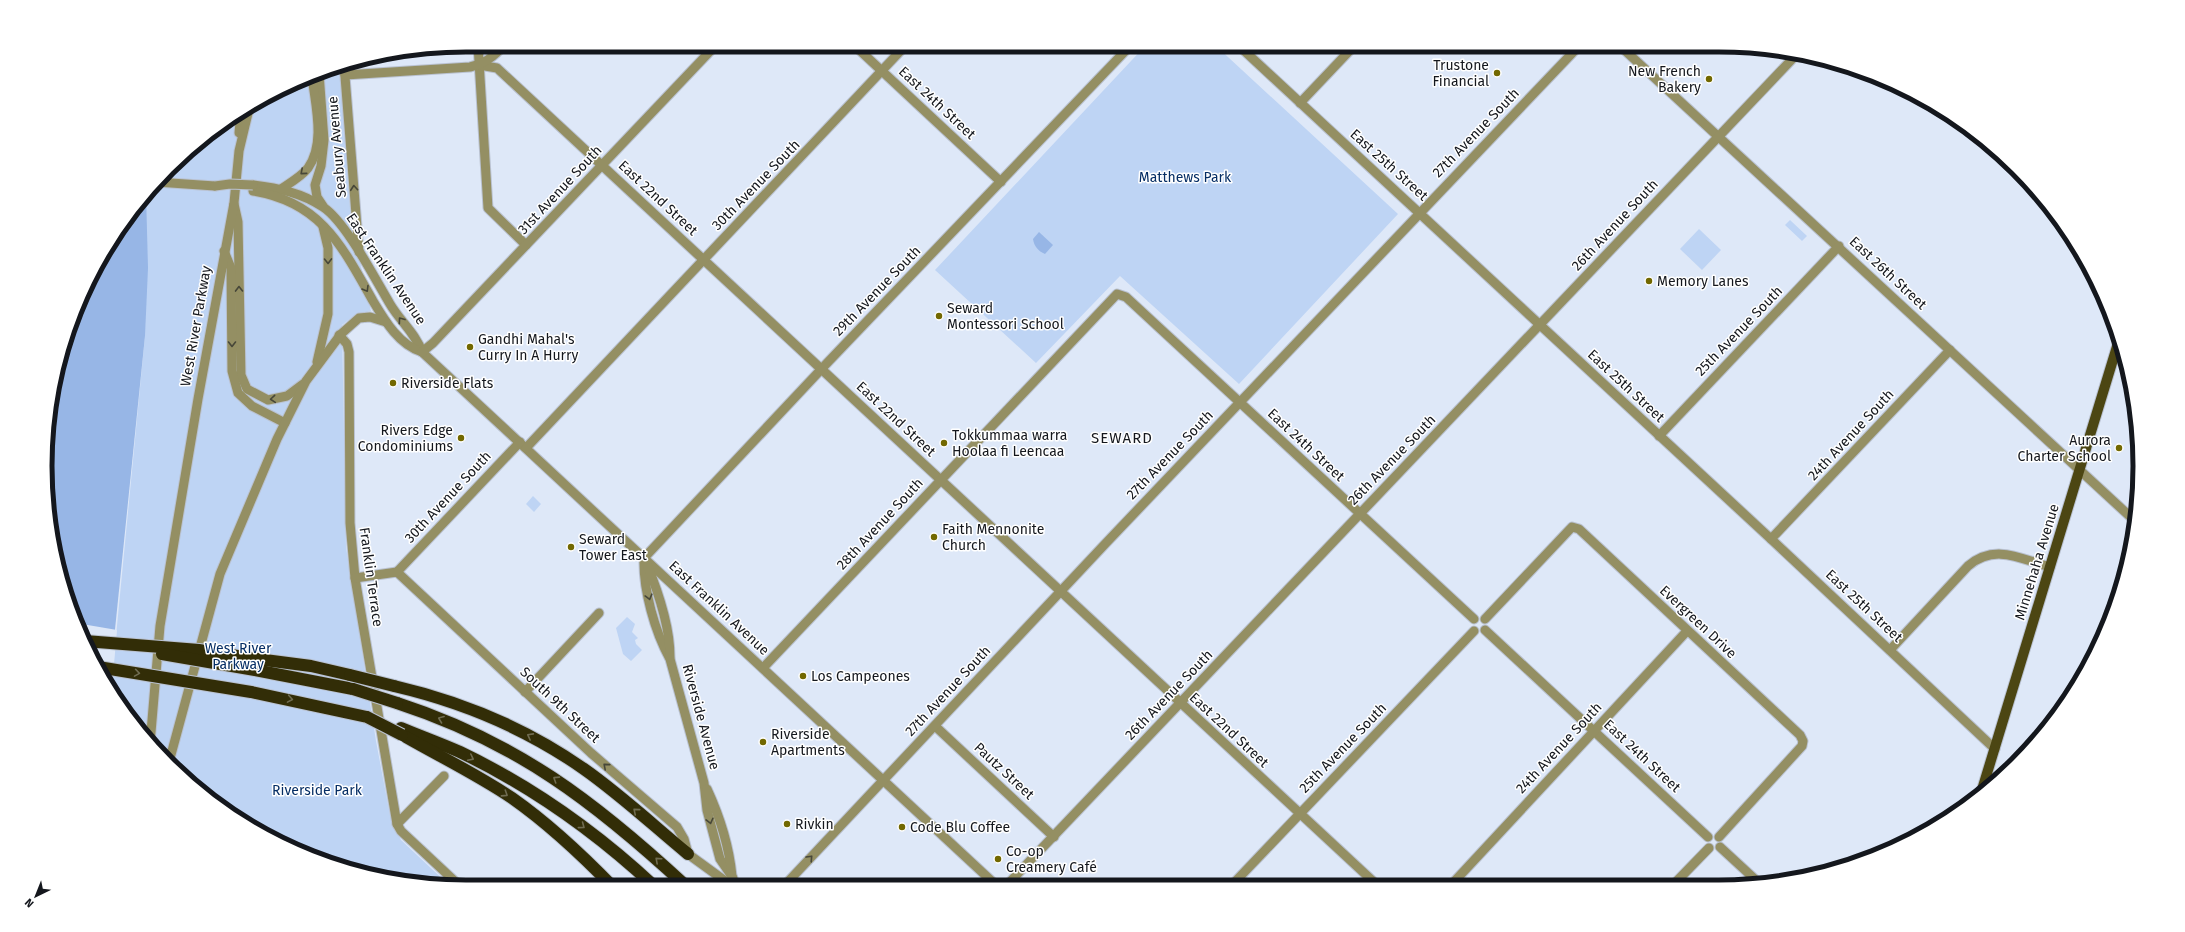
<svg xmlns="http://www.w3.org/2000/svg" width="2185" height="932" font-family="'Fira Sans',sans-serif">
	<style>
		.green { fill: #bed4f4 }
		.water { fill: #97b6e6 }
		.pier { fill: #dee8f8 }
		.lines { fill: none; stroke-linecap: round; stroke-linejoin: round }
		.minor-casing { stroke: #bac2d1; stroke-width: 11 }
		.major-casing { stroke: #bac2d1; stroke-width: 12 }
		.highway-casing { stroke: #bac2d1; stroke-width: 14 }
		.minor { stroke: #948f63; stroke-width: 9 }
		.major { stroke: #4c4613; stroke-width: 10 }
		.highway { stroke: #322d07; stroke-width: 12 }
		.minor-bridge-casing { stroke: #bac2d1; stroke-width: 11; stroke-linecap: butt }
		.highway-bridge-casing { stroke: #bac2d1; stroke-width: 14; stroke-linecap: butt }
		.minor-bridge { stroke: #948f63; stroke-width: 9 }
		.highway-bridge { stroke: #322d07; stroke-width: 12 }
		.oneway { stroke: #474739 }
		.oneway2 { stroke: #706c51 }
		.poi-dot { fill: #726800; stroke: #fff; stroke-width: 1.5 }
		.labels { text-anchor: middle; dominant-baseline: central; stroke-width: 3; stroke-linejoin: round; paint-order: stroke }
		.poi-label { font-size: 14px; fill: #14171d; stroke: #fff; text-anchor: start }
		.street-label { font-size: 14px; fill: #14171d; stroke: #fff }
		.park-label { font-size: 14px; fill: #052d64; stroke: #fff }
		.neighbourhood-label { font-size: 15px; letter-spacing: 1px; fill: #14171d; stroke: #fff }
		.rim { fill: none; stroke: #14171d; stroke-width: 5 }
	</style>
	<rect width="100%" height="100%" fill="#dee8f8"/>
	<g class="green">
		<polygon points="1146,45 1215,45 1398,214 1239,384 1120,276 1036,363 935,270"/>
		<path d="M340 65 351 221 371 311 355 315 342 325 346 547 376 741 390 815 401 840 450 886C361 880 283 853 210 800 197 791 186 778 175 767 150 744 126 718 109 688H111L145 336 146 193C182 142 280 81 340 65Z"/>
		<polygon points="1790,220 1807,236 1802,241 1785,225"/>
		<polygon points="1699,229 1721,250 1702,270 1680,249"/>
		<polygon points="533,496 541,504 534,512 526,504"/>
		<polygon points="627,617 635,624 632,632 638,638 635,640 636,644 642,650 631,661 623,654 616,628"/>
	</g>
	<g class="water">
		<polygon points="146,193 148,268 145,336 109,688 77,627 53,548 46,493 49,411 67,330 101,256"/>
		<path d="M1039 232 1053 245 1045 254C1038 251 1034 246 1033 239Z"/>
	</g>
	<polygon class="pier" points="76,623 117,630 112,687 109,687"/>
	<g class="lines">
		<defs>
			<g id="minor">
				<polyline points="478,45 488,208 526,245"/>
				<polyline points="854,45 1001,182"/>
				<polyline points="1238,45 1771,539 1995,749"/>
				<polyline points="1619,45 2136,522"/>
				<polyline points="344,64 359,252"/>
				<polyline points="479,65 497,68 1376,884"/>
				<polyline points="319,73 324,140 321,166 315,185 317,197 323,206"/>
				<path d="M345 75 470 67C484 64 495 56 504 45"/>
				<polyline points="1300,103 1355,45"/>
				<polyline points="239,133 241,112"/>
				<polyline points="156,182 215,186"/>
				<path d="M253 185C278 188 302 193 323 207 346 222 375 279 390 304 400 321 416 334 422 352"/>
				<path d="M281 189C290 183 302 176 308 168 326 143 315 104 312 76"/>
				<path d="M253 191C321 202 342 246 373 301 385 321 399 345 422 352L997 886"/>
				<polyline points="234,204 238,222 241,375 247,389 268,400 287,396 303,384"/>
				<polyline points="224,251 231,268 232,371 238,393 252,406 285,423"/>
				<polyline points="339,335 347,344 349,352 350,523 355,578 397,824 401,831 461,887"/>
				<polyline points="422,352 433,343 716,45"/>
				<polyline points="317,362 328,314 328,248 323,227"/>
				<polyline points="1659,436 1839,246"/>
				<polyline points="526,448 906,45"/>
				<polyline points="1771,539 1950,350"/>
				<polyline points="644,558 829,361 1131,45"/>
				<path d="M644 558C643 590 655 632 670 659L704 783 707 810 720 859 733 878"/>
				<path d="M646 562C658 591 670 625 670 657"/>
				<polyline points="397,572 591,753 677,827 684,839 688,854 732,886"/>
				<polyline points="397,572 520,442"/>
				<polyline points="355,578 397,572"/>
				<polyline points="1485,619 1572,527 1579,529 1800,735 1803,741 1802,746 1719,837"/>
				<polyline points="1485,630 1708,837"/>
				<path d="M1890 650 1968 566C1995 543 2021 559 2050 567"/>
				<polyline points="763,668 1117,294 1126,297 1474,619"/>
				<polyline points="525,692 599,613"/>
				<polyline points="935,726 1054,837"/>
				<polyline points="150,744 160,626 198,399 234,203 239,151 250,105"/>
				<polyline points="169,762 220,574 277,439 306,381 341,334 359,318 370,317 386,322"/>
				<path d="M707 789C720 817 729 846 732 876"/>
				<polyline points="397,824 444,776"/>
				<polyline points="1720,847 1759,883"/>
				<polyline points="1452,884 1687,631"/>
				<polyline points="1674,884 1709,848"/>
				<polyline points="1007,885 1797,54"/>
				<polyline points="1232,885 1474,631"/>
				<polyline points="784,886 1106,543 1580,45"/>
				<polyline points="558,887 560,885"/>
			</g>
			<polyline id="major" points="1981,793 2119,340"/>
			<g id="highway">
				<polyline points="257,659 311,666 350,675"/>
				<polyline points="255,670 353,689"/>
				<path d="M394 686C463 702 527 729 584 769 621 795 654 826 688 854"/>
				<polyline points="251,692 367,717"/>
				<path d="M397 703C517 742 595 802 686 886"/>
				<path d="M401 728C420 736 440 743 460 752 531 786 596 832 654 886"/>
				<path d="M406 737C441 757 478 775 512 798 549 824 581 854 613 887"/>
			</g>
		</defs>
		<use href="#minor" class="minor-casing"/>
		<use href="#major" class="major-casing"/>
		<use href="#highway" class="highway-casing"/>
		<use href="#minor" class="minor"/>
		<use href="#major" class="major"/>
		<use href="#highway" class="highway"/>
		<defs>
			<polyline id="minor-bridge" points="215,186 230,184 253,185"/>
			<g id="highway-bridge">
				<polyline points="85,641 199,650 257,659"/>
				<polyline points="162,654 255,670"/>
				<polyline points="98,667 251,692"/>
				<polyline points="350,675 394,686"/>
				<polyline points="353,689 397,703"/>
				<polyline points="367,717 402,735"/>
			</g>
		</defs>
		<use href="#minor-bridge" class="minor-bridge-casing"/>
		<use href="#highway-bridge" class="highway-bridge-casing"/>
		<use href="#minor-bridge" class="minor-bridge"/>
		<use href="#highway-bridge" class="highway-bridge"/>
	</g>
	<defs><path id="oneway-chevron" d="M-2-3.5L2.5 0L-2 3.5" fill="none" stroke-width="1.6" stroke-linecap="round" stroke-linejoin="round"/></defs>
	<g class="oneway">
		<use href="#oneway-chevron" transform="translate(303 172) rotate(139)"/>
		<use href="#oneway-chevron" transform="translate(354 188) rotate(-95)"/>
		<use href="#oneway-chevron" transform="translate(328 261) rotate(89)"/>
		<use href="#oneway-chevron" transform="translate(239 289) rotate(-91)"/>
		<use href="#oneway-chevron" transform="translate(366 289) rotate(59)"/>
		<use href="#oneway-chevron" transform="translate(401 320) rotate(-126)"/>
		<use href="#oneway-chevron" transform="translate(232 344) rotate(90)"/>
		<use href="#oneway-chevron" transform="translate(273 399) rotate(175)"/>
		<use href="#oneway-chevron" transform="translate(649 597) rotate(75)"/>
		<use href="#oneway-chevron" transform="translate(606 766) rotate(-139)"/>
		<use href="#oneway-chevron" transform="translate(710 821) rotate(76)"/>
		<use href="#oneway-chevron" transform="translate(810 858) rotate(-47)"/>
	</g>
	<g class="oneway2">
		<use href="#oneway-chevron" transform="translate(137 673) rotate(9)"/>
		<use href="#oneway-chevron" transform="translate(290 699) rotate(10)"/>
		<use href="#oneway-chevron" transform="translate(441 719) rotate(-159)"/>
		<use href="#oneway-chevron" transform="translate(530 736) rotate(-152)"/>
		<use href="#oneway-chevron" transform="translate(471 758) rotate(27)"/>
		<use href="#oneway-chevron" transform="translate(556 779) rotate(-147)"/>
		<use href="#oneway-chevron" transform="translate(505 794) rotate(33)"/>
		<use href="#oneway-chevron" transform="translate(636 811) rotate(-140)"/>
		<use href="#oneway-chevron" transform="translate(582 826) rotate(37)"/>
		<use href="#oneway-chevron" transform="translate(658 860) rotate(-138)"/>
	</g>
	<g class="poi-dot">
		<circle cx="1497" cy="73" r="4"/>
		<circle cx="1709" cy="79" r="4"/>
		<circle cx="1649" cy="281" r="4"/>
		<circle cx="939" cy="316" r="4"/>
		<circle cx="470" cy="347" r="4"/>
		<circle cx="393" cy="383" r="4"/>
		<circle cx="461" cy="438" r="4"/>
		<circle cx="944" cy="443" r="4"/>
		<circle cx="2119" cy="448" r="4"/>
		<circle cx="934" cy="537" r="4"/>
		<circle cx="571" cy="547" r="4"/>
		<circle cx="803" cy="676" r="4"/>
		<circle cx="763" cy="742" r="4"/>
		<circle cx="787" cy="824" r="4"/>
		<circle cx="902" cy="827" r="4"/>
		<circle cx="998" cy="859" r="4"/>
	</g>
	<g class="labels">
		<g class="poi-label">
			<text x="1489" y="65" text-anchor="end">Trustone<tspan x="1489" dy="16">Financial</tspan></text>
			<text x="1701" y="71" text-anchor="end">New French<tspan x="1701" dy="16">Bakery</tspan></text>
			<text x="1657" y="281">Memory Lanes</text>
			<text x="947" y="308">Seward<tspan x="947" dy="16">Montessori School</tspan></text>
			<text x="478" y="339">Gandhi Mahal's<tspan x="478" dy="16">Curry In A Hurry</tspan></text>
			<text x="401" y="383">Riverside Flats</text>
			<text x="453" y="430" text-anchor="end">Rivers Edge<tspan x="453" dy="16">Condominiums</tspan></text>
			<text x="952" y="435">Tokkummaa warra<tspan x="952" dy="16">Hoolaa fi Leencaa</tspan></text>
			<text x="2111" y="440" text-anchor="end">Aurora<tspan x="2111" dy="16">Charter School</tspan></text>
			<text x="942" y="529">Faith Mennonite<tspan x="942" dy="16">Church</tspan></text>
			<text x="579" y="539">Seward<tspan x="579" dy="16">Tower East</tspan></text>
			<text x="811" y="676">Los Campeones</text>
			<text x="771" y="734">Riverside<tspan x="771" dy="16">Apartments</tspan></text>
			<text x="795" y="824">Rivkin</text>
			<text x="910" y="827">Code Blu Coffee</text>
			<text x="1006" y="851">Co-op<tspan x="1006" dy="16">Creamery Café</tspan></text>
		</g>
		<g class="street-label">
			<text transform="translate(937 103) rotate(43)">East 24th Street</text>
			<text transform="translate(1476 133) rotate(-46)">27th Avenue South</text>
			<text transform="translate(337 147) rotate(-95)">Seabury Avenue</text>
			<text transform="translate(1389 165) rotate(42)">East 25th Street</text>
			<text transform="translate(756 185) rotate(-46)">30th Avenue South</text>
			<text transform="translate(560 190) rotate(-47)">31st Avenue South</text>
			<text transform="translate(658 198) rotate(43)">East 22nd Street</text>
			<text transform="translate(1615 225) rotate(-47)">26th Avenue South</text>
			<text transform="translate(386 269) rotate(56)">East Franklin Avenue</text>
			<text transform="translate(1888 273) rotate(43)">East 26th Street</text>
			<text transform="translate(877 291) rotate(-46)">29th Avenue South</text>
			<text transform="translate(196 326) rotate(-80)">West River Parkway</text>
			<text transform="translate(1739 331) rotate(-46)">25th Avenue South</text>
			<text transform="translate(1626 386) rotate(43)">East 25th Street</text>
			<text transform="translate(896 419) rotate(43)">East 22nd Street</text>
			<text transform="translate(1851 435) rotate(-47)">24th Avenue South</text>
			<text transform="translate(1306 445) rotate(43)">East 24th Street</text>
			<text transform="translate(1170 455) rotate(-46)">27th Avenue South</text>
			<text transform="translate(1392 460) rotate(-46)">26th Avenue South</text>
			<text transform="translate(448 497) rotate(-47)">30th Avenue South</text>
			<text transform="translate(880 524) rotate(-47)">28th Avenue South</text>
			<text transform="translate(2037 562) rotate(-73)">Minnehaha Avenue</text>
			<text transform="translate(371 577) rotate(82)">Franklin Terrace</text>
			<text transform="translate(1864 606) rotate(43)">East 25th Street</text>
			<text transform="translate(719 608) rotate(43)">East Franklin Avenue</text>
			<text transform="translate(1698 622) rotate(43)">Evergreen Drive</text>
			<text transform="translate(948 691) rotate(-47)">27th Avenue South</text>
			<text transform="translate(1169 695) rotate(-46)">26th Avenue South</text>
			<text transform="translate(560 705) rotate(43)">South 9th Street</text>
			<text transform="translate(701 717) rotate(75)">Riverside Avenue</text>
			<text transform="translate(1229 730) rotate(43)">East 22nd Street</text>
			<text transform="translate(1343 748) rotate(-46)">25th Avenue South</text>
			<text transform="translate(1559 748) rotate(-47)">24th Avenue South</text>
			<text transform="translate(1642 756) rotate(43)">East 24th Street</text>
			<text transform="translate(1004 771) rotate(43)">Pautz Street</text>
		</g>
		<g class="park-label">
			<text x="1185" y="177">Matthews Park</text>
			<text x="238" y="648">West River<tspan x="238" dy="16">Parkway</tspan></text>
			<text x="317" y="790">Riverside Park</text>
		</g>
		<g class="neighbourhood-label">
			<text x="1122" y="438">SEWARD</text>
		</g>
	</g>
	<path d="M0 0H2185V932H0ZM466 52H1719A414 414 0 0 1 2133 466V466A414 414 0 0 1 1719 880H466A414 414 0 0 1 52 466V466A414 414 0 0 1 466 52Z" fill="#fff" fill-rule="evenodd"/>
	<path class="rim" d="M466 52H1719A414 414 0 0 1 2133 466V466A414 414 0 0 1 1719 880H466A414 414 0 0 1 52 466V466A414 414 0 0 1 466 52Z"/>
	<g transform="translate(36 896) rotate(223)" stroke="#ffffff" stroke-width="3" paint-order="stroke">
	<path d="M0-3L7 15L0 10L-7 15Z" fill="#14171d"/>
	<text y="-6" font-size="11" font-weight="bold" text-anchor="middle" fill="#14171d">N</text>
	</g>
</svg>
